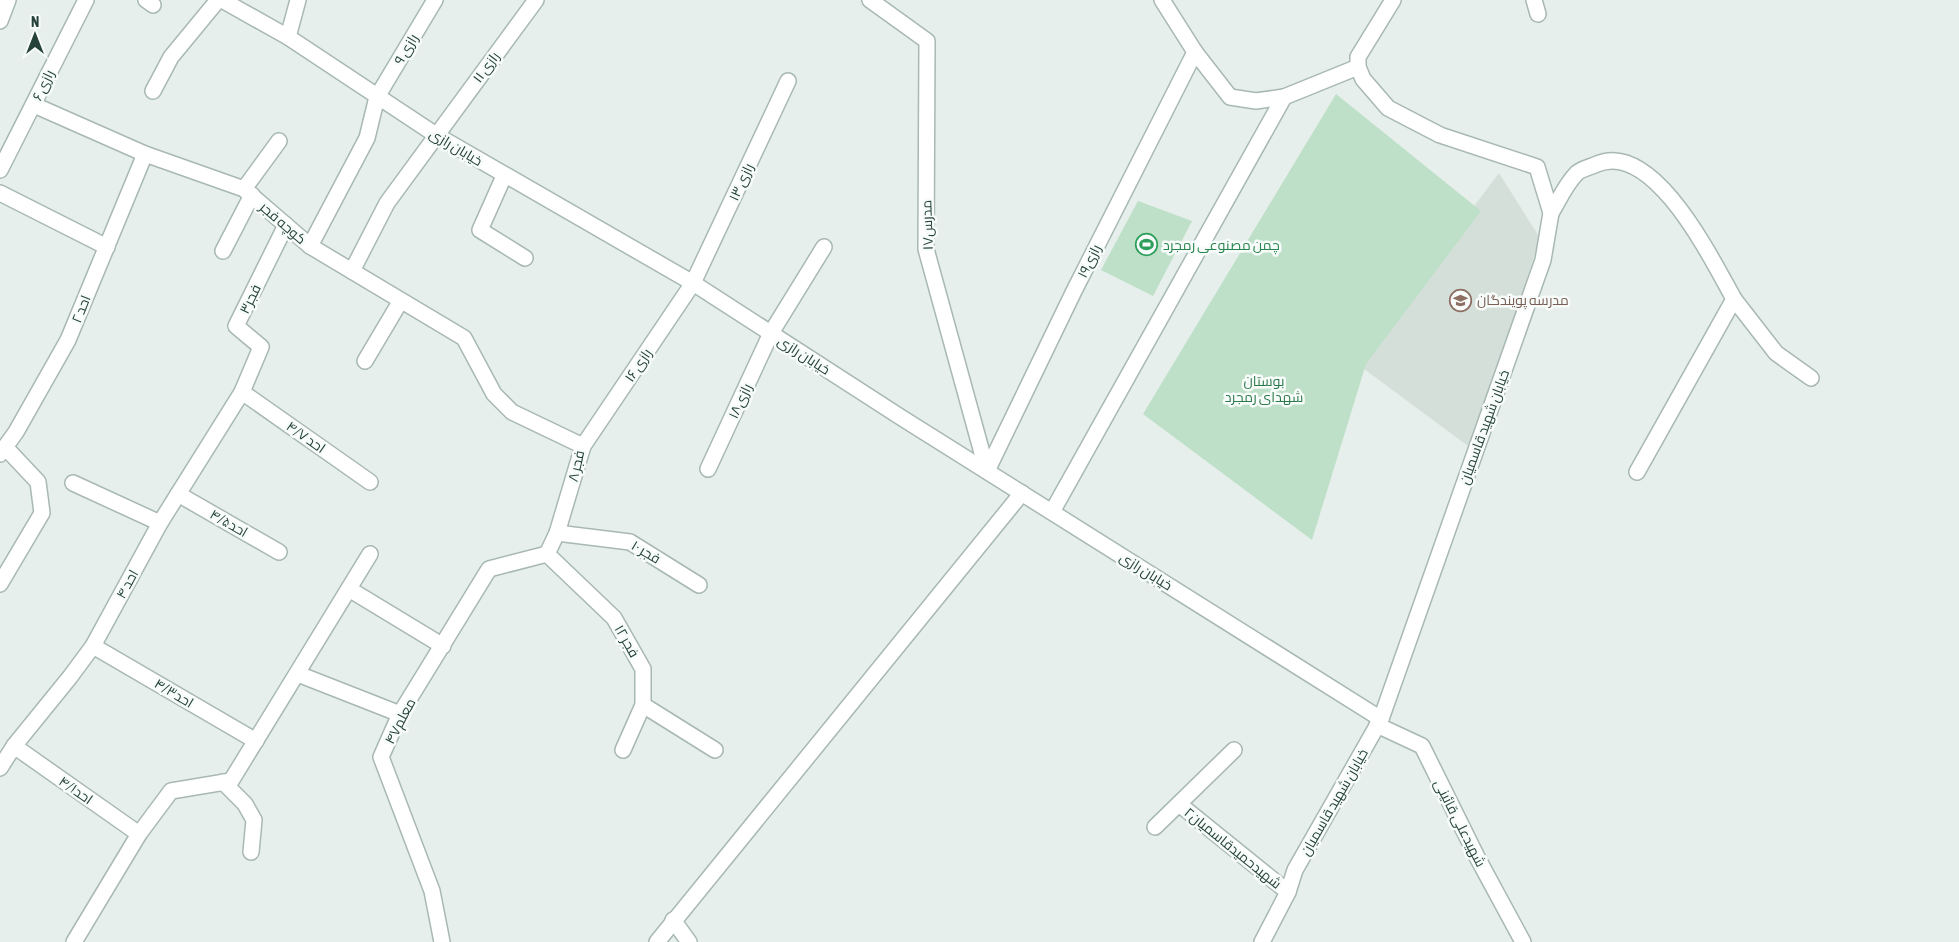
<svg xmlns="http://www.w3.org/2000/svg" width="1959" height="942" font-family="'Asap Condensed',Cairo,sans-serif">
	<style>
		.built { fill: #d4dfda }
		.green { fill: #bfe0c8 }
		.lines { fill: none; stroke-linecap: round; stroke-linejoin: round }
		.minor-casing { stroke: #a8b8b2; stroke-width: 18 }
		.tertiary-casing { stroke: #a8b8b2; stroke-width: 18 }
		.minor { stroke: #fff; stroke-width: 15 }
		.tertiary { stroke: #fff; stroke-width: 15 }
		.labels { text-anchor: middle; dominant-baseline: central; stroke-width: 5; stroke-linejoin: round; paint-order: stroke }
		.street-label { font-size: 14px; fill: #24423a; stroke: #f7fbf9 }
		.leisure-label { font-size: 14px; fill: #27864d; stroke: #f7fbf9; text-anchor: start }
		.education-label { font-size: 14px; fill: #785e54; stroke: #f7fbf9; text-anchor: start }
		.park-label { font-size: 14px; fill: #2d7a4b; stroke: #f7fbf9 }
	</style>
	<rect width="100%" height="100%" fill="#e6efeb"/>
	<polygon class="built" points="1499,173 1540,238 1472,449 1356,363"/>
	<g class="green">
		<polygon points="1336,94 1481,211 1366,364 1312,540 1143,414"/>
		<polygon points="1138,201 1192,221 1153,296 1101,270"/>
	</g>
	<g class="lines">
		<defs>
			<g id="minor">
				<polyline points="146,0 153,5"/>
				<polyline points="870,0 927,41 926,249 987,471"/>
				<polyline points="1162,0 1195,52 1230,97 1256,101 1284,97 1358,67 1358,57 1393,0"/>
				<polyline points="1534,0 1538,14"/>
				<polyline points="0,21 8,0"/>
				<polyline points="288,37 298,0"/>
				<polyline points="153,91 171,57 218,0"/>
				<polyline points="34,105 145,154 244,189 310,246 464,338 494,394 512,412 583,446 557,533 547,554"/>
				<polyline points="0,170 86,0"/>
				<polyline points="504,176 480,230 525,258"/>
				<polyline points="244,189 279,141"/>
				<polyline points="0,193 107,247"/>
				<path d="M1551 213C1559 200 1566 184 1576 174 1580 169 1591 167 1597 164 1654 140 1712 260 1734 299L1637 472"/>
				<polyline points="310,246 367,138 377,97 435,0"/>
				<polyline points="223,251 252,195"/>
				<polyline points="352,271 387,203 536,0"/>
				<polyline points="1734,299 1776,353 1811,378"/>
				<polyline points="365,361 400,302"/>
				<polyline points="242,392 370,482"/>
				<polyline points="583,446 693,283 788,81"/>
				<polyline points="0,454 16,432 68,340 145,154"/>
				<polyline points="708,469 771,333 824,247"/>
				<polyline points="987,471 1074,291 1195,52"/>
				<polyline points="73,483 160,523"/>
				<polyline points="178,494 279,552"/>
				<polyline points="1052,512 1284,97"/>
				<polyline points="557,533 630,542 699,585"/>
				<polyline points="547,554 614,618 643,669 643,705 623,750"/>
				<polyline points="0,584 42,513 38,482 5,447"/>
				<polyline points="349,589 443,646"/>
				<polyline points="93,646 256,741"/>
				<polyline points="298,674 400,714"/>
				<polyline points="643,705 715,750"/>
				<polyline points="1377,725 1422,746 1477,857 1523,942"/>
				<polyline points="14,746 139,834"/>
				<polyline points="0,768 14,746 70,677 93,646 160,523 242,392 261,347 236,326 286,225"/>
				<polyline points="223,782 245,804 254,820 251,852"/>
				<polyline points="1179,804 1288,892"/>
				<polyline points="1155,827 1234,750"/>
				<polyline points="673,920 689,942"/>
				<polyline points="74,942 139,834 171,791 231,781 370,554"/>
				<polyline points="442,942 432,891 381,757 400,714 489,569 547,554"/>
				<polyline points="657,942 1022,493"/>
			</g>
			<g id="tertiary">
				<polyline points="222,0 288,37 436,135 693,283 902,418 1381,719"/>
				<polyline points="1262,942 1288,892 1295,870 1381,719 1543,260 1551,213 1537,167 1440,135 1388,108 1363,79 1358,67"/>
			</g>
		</defs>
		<use href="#minor" class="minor-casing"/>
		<use href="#tertiary" class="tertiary-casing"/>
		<use href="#minor" class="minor"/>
		<use href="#tertiary" class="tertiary"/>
	</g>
	<defs>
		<symbol id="stadium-ring" viewBox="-11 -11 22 22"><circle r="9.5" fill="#f7fbf9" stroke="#2e9e5b" stroke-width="1.5"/><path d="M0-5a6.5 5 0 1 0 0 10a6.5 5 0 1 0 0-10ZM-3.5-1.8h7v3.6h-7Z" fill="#2e9e5b"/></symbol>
		<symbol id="school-ring" viewBox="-11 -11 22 22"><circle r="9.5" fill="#f7fbf9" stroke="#8d6e63" stroke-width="1.5"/><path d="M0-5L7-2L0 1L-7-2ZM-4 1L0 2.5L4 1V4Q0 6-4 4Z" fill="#8d6e63"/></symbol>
	</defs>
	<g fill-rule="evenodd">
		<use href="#stadium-ring" x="1134" y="232" width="25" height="25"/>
		<use href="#school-ring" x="1448" y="288" width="25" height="25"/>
	</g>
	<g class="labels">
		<g class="street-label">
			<text transform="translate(406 49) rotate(-59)">رازی ۹</text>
			<text transform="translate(486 67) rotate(-53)">رازی ۱۱</text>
			<text transform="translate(43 85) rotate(-64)">رازی ۶</text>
			<text transform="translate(456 147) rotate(31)">خیابان رازی</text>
			<text transform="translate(741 182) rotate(-65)">رازی ۱۳</text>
			<text transform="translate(283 223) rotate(41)">کوچه فجر</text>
			<text transform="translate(927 225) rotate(-92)">مدرس۱۷</text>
			<text transform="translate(1089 261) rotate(-63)">رازی۱۹</text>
			<text transform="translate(250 299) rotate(-64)">فجر۳</text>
			<text transform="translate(81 309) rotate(-68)">احد ۲</text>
			<text transform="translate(804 355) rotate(33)">خیابان رازی</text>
			<text transform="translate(638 365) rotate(-56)">رازی ۱۶</text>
			<text transform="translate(740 401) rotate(-65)">رازی۱۸</text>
			<text transform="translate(1484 427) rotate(-70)">خیابان شهید قاسمیان</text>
			<text transform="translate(306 437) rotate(35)">احد ۴/۷</text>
			<text transform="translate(576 466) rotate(-77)">فجر ۸</text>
			<text transform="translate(229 523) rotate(30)">احد۴/۵</text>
			<text transform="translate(646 552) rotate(31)">فجر ۱۰</text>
			<text transform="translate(1146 571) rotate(32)">خیابان رازی</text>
			<text transform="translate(127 584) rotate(-61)">احد ۴</text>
			<text transform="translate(627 641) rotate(60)">فجر ۱۲</text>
			<text transform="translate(174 693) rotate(31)">احد۴/۳</text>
			<text transform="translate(400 721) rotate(-62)">معلم۴۷</text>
			<text transform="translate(76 790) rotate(35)">احد۴/۱</text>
			<text transform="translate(1334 802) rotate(-60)">خیابان شهید قاسمیان</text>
			<text transform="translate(1460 823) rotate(63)">شهیدعلی قائینی</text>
			<text transform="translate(1233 848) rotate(39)">شهیدحمیدقاسمیان۲</text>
		</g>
		<g class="leisure-label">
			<text x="1163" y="245">چمن مصنوعی رمجرد</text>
		</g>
		<g class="education-label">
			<text x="1477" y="300">مدرسه پویندگان</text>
		</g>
		<g class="park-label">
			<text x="1264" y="381">بوستان<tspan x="1264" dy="16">شهدای رمجرد</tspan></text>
		</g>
	</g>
	<g transform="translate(35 35)" stroke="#f7fbf9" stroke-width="4" paint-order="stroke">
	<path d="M0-4L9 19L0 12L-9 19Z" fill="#24423a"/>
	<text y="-8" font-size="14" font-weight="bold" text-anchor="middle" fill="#24423a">N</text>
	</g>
</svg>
